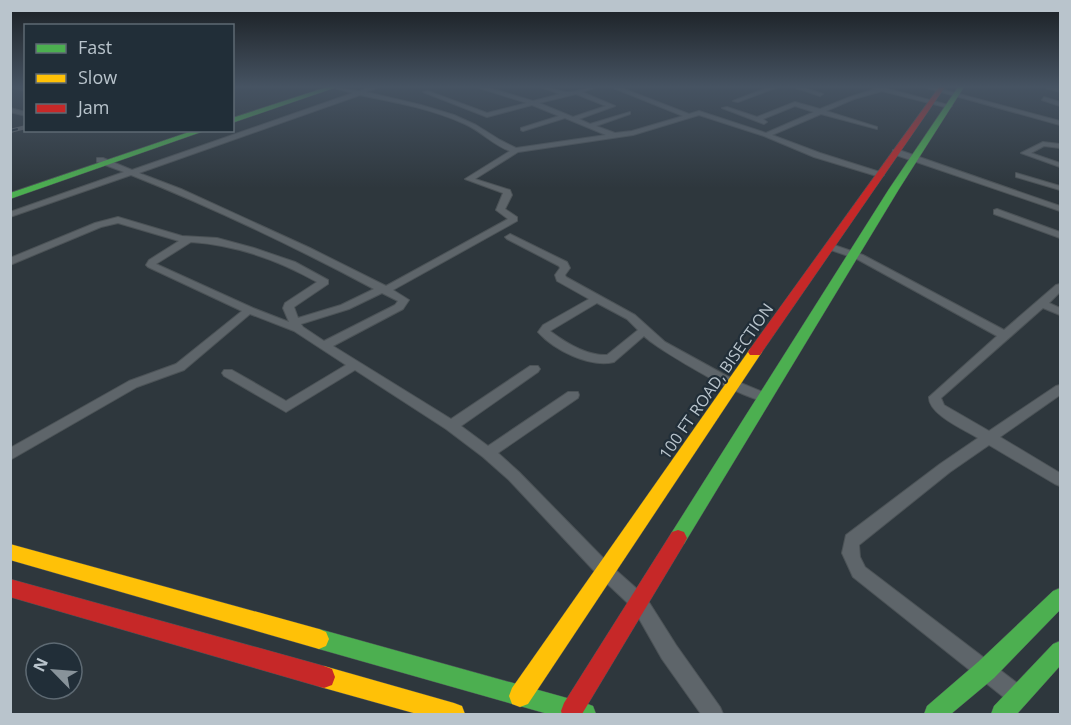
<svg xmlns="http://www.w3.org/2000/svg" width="1071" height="725" font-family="'Open Sans',sans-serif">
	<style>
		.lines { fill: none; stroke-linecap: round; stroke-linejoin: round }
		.street-casing { stroke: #4c5357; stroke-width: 2 }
		.fast-casing { stroke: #4c5357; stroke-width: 1 }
		.slow-casing { stroke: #4c5357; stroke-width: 1 }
		.jam-casing { stroke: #4c5357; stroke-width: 1 }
		.street { fill: #5e656a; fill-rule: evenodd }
		.fast { fill: #4caf50; fill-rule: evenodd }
		.slow { fill: #ffc107; fill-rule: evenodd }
		.jam { fill: #c62828; fill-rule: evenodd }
		.rail-casing { stroke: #63696e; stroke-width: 4 }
		.rail { stroke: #212e38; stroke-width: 2; stroke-dasharray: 8; stroke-linecap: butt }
		.labels { text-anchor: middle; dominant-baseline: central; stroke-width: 4.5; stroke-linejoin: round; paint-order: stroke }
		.street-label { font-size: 16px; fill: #b9c4cc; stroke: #212e38 }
	</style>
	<rect width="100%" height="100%" fill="#2e373d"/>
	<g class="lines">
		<defs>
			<g id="street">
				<polygon points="12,87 26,87 26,91 13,88"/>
				<path d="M331 87 359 91 370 87H379L366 92 421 105 454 115 476 125 500 140 516 148 606 135 565 118 523 131 521 130V128L559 116 532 105 487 117 423 92 428 91 487 113 527 103 476 87H486L533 101 560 94 541 87C550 87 558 91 566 92 576 93 587 87 597 87L582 92 615 106 579 119 590 124 630 112V114L596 126 615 133 632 131 683 116 611 87H619L689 114 699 111 766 133 814 112 795 106 763 119 767 122 764 124 722 108 727 107 757 117 795 102 820 109 850 97 875 89 871 87H881L952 106 949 108 882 91 854 99 826 111 877 127V129L821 114 772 135 820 153 883 173 884 175 880 177 814 157 764 136 699 115 633 135 518 152 475 179 510 190 512 195 505 209 517 217V221L393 290 409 300 403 309 333 346 451 419 530 366H538L540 369 538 372 461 426 488 446 568 392H578L579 395 578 398 498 453 519 472 610 565 645 596 676 645 720 707 723 714H701L662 659 633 608 598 575 509 480 483 457 446 429 355 370 286 412 224 376 222 373 224 370H232L286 401 346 365 294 331 250 314 184 370 137 387 10 460V448L129 381 176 364 242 311 148 267 146 265 149 260 179 241 118 223 101 227 10 265V258L95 223 118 217 182 236 217 238 254 248 295 262 328 280V284L294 307 298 318 341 305 374 289C295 247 214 208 131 175L10 217V212L124 172 97 162V158H103L132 170 353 93ZM576 94 606 106 573 117 539 103ZM360 95C395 102 432 109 465 124 481 131 493 145 510 151L465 179 503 193 496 210 508 219 386 286 310 248 181 189 139 173ZM191 242C236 245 278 260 317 282L285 303 283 308 289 322 253 308 156 264ZM382 293 398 301 395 305 324 341 303 327 301 324 349 309Z"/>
				<polygon points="769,87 778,87 738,102 733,101"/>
				<polygon points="793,87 802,87 823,94 820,96"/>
				<polygon points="923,87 933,87 1060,121 1060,125"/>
				<polygon points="1045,87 1060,88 1060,92 1046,88"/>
				<polygon points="1044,97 1060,102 1060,106 1042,100"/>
				<polygon points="10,108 26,112 26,116 10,112"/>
				<polygon points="1043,142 1060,144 1060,148 1044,146 1031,153 1060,163 1060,167 1021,153"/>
				<polygon points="893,150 899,150 1060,206 1060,211 893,154"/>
				<polygon points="1016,173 1060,186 1060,190 1016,177"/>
				<polygon points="997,209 1060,232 1060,238 994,214 994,210"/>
				<path d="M510 234 567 262 570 268 565 275 566 277 635 315 665 342 736 381 770 395 771 398 770 401C753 406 658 350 644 336L614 362C590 368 554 350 538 332L543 325 589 299 557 281 555 275 560 268 559 266 507 239 505 237ZM597 303 627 319 638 330 607 355C587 356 566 343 550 331Z"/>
				<path d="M831 244 863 255 1004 330 1056 285 1060 284V292L1049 303 1060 308V315L1043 308 941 398 944 405 989 431 1056 386 1060 385V395L1000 437 1060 473V486L1055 484 989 445 950 472 859 545 860 557 865 567 1025 689 1028 696 1025 703 1018 706 1011 703 853 577 842 553 846 535 940 464 978 438C965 430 928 414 929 397L997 336 857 259 828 249 826 247Z"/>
			</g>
			<g id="fast">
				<polygon points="327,87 337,87 232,123 232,118"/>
				<polygon points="958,87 964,87 899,189 684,544 678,546 672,544 669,538 672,532 889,189"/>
				<polygon points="195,130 207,130 10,199 10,193"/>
				<polygon points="1060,588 1060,610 994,678 951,714 924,714 927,706 978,662 1053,591"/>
				<polygon points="319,629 585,703 593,706 596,714 548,714 319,649 312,646 309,639 312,632"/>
				<polygon points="1060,641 1060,666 1017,714 991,714 994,706 1053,644"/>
			</g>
			<g id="slow">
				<polygon points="755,348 762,352 528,704 520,707 512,704 509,696 512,688 750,349"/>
				<polygon points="10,544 319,629 326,632 329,639 326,646 319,649 10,560"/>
				<polygon points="324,666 454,703 462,706 465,714 417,714 324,688 316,685 313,677 316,669"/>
			</g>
			<g id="jam">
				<polygon points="939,87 945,87 760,355 750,355 748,352 750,349"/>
				<polygon points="678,530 684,532 687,538 684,544 582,714 562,714 561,711 564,703 672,532"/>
				<polygon points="10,579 324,666 332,669 335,677 332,685 324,688 10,597"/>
			</g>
		</defs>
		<use href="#street" class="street-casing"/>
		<use href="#fast" class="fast-casing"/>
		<use href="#slow" class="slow-casing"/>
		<use href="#jam" class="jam-casing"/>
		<use href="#street" class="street"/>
		<use href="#fast" class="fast"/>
		<use href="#slow" class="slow"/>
		<use href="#jam" class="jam"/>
		<defs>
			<polyline id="rail" points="10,131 26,127"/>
		</defs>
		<use href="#rail" class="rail-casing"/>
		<use href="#rail" class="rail"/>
	</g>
	<linearGradient id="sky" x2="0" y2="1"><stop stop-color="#191e22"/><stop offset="0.46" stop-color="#465362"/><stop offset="1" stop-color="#465362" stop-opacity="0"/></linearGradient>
	<rect width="1071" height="188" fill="url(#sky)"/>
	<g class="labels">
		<g class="street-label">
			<text transform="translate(716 381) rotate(-55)">100 FT ROAD, BISECTION</text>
		</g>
	</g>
	<rect width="1071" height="725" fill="none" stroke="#b9c4cc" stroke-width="24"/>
	<rect x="24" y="24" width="210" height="108" fill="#212e38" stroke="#5e6a73" stroke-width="1.5"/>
	<rect x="36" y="44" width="30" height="9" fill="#4caf50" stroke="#5e6a73" stroke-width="1.5"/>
	<text x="78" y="54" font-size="18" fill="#b9c4cc">Fast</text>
	<rect x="36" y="74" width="30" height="9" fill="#ffc107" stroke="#5e6a73" stroke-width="1.5"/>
	<text x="78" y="84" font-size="18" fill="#b9c4cc">Slow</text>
	<rect x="36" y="104" width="30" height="9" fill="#c62828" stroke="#5e6a73" stroke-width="1.5"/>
	<text x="78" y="114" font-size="18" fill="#b9c4cc">Jam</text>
	<g transform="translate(54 671) rotate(295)"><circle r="28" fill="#212e38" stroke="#5e6a73" stroke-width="1.5"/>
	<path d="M0-4.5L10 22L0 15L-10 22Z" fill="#88939a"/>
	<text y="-9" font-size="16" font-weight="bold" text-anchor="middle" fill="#b9c4cc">N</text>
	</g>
</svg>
